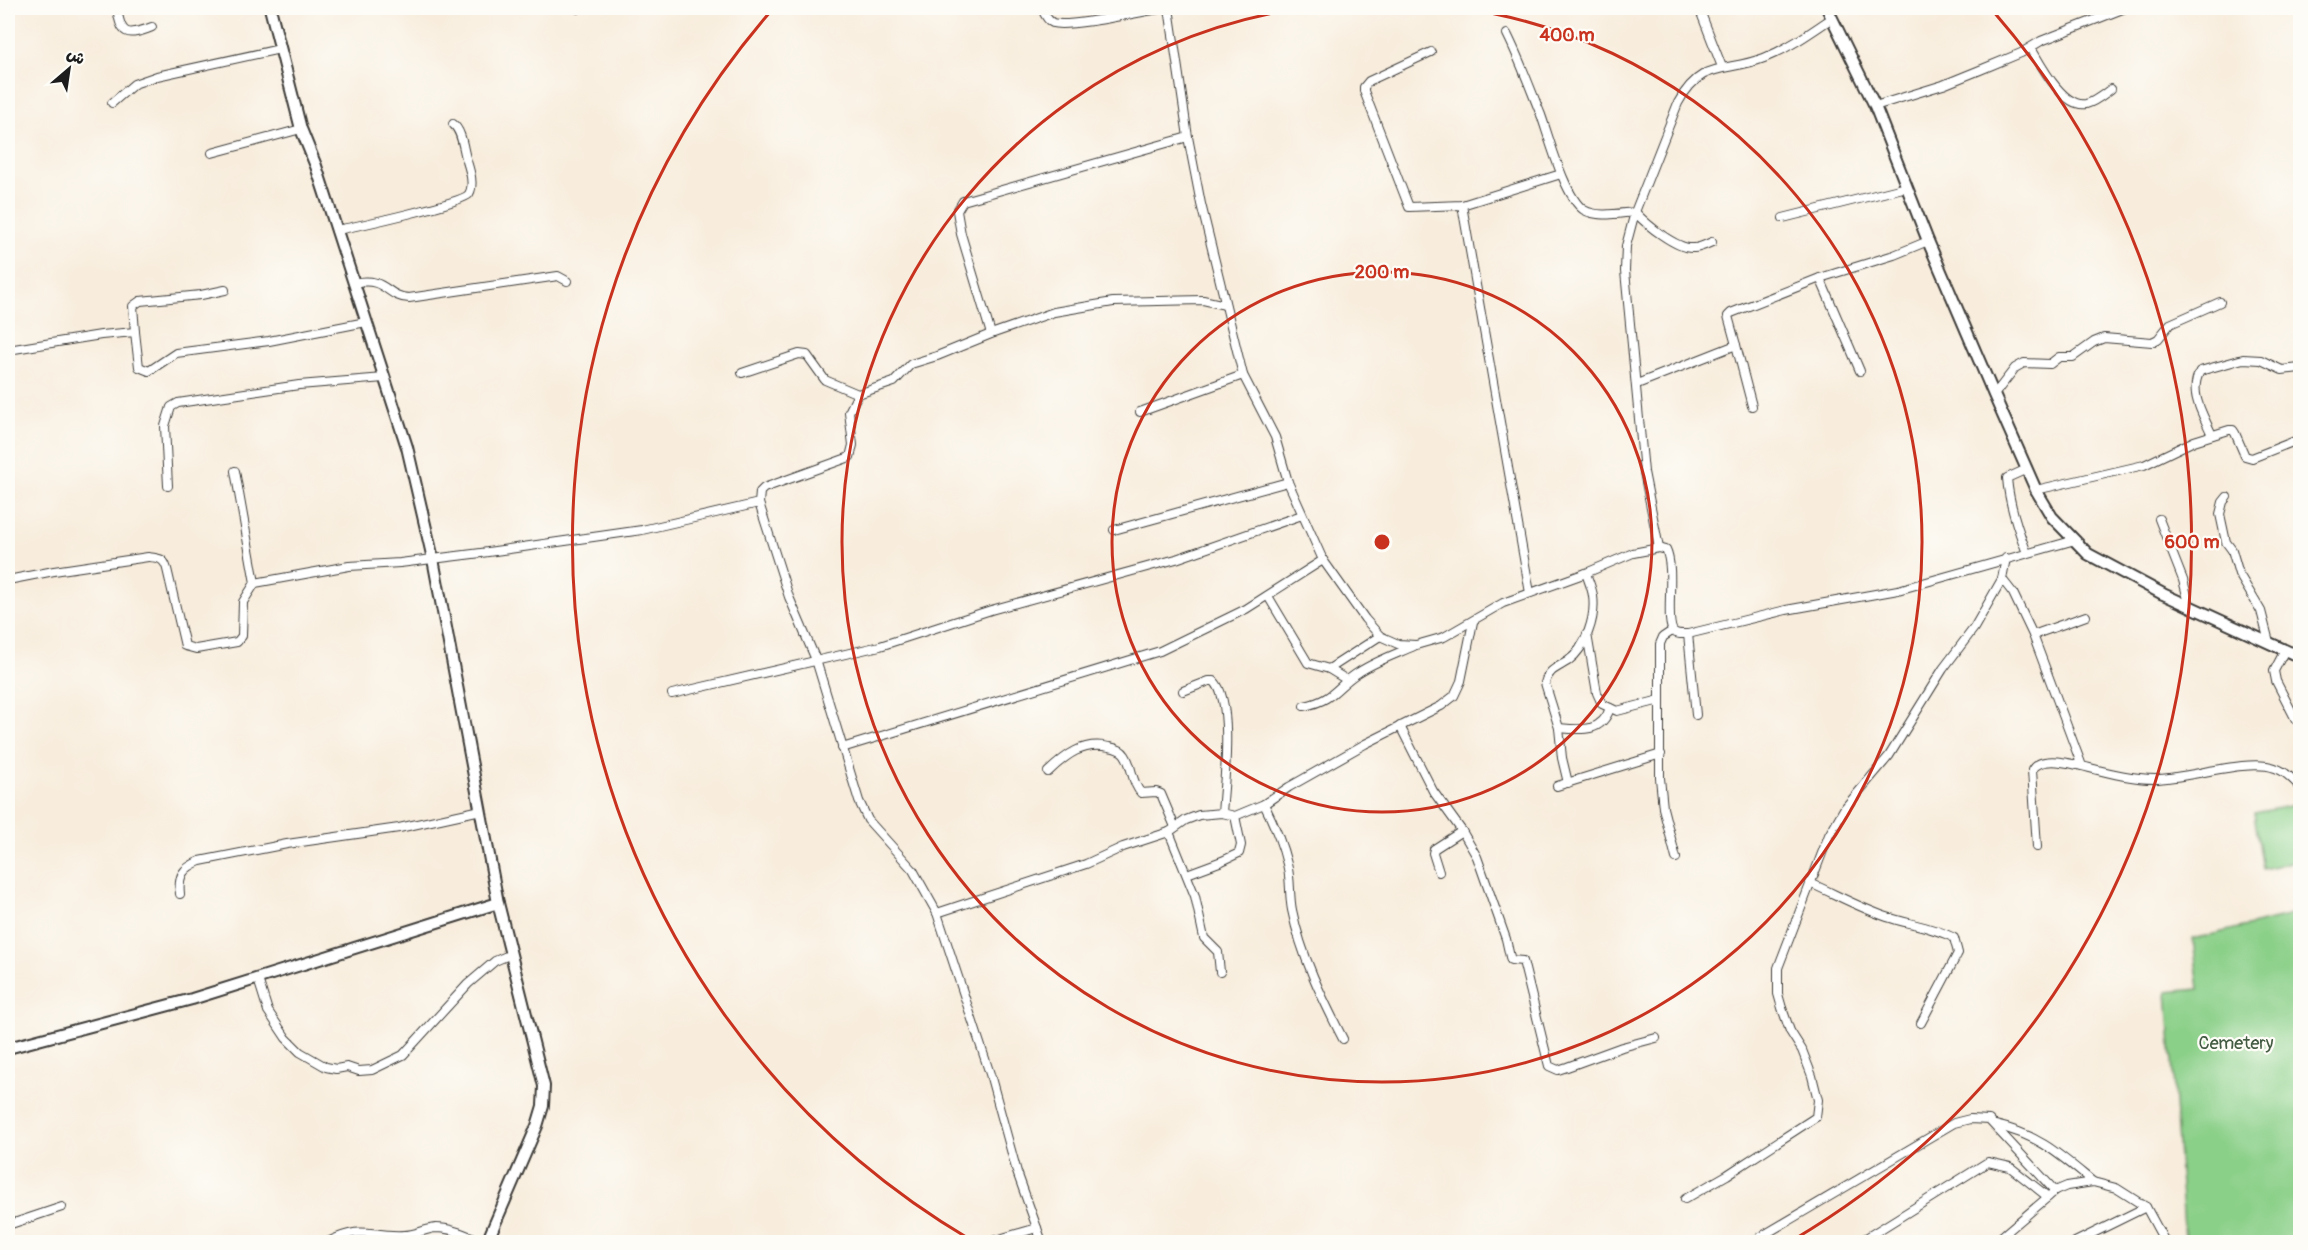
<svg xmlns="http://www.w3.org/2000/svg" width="2308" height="1250" font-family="Pangolin,'Playpen Sans Arabic',sans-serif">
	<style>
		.green { fill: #8bd089; stroke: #547652; stroke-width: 1.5 }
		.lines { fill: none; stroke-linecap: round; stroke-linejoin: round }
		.minor-casing { stroke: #3d3b39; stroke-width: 10 }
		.tertiary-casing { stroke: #3d3b39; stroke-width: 14 }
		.minor { stroke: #fff; stroke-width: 8 }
		.tertiary { stroke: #fff; stroke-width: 10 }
		.ring { fill: none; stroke: #c8321e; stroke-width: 3 }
		.labels { text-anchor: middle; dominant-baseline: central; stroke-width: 4.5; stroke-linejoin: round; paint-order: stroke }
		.park-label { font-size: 18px; fill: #435b42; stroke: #fdfcf7 }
		.centre { fill: #c8321e; stroke: #fdfcf7; stroke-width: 3 }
		.ring-label { font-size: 18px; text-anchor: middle; font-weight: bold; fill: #c8321e; stroke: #fdfcf7; stroke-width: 4.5; stroke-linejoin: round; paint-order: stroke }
	</style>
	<rect width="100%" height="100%" fill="#fdfcf7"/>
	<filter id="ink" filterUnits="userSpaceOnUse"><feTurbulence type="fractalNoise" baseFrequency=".0167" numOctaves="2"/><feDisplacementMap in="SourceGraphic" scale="12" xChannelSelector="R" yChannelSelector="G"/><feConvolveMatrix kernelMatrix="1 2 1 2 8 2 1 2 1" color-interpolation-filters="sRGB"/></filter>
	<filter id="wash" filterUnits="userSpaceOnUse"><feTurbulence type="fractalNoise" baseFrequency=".008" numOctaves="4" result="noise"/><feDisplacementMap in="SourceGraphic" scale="24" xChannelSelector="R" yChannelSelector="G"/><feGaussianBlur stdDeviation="1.35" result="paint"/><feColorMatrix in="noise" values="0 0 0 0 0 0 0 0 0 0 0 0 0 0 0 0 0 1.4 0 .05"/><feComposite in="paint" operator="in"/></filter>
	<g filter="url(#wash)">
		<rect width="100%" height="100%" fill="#f8eddd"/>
		<g class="green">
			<polygon points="2300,804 2300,860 2263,869 2254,813"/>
			<polygon points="2300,913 2300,1242 2185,1242 2167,992 2199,989 2193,939"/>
		</g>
	</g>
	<g filter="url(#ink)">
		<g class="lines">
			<defs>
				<g id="minor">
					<path d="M117 8C121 35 126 37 152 27"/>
					<path d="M1169 8 1188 137 1201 204 1243 375 1275 437 1288 482 1323 560 1365 619 1380 636 1398 644 1416 645 1444 637 1503 603 1586 573 1633 553 1659 548 1666 550C1676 570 1664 623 1674 632 1678 635 1683 634 1688 634L1786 610 1898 590 2075 540"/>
					<polyline points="1699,8 1722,67"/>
					<polyline points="578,9 579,8"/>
					<path d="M1044 13C1047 18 1048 21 1053 23 1071 28 1142 11 1165 8"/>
					<path d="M1507 34C1520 60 1530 88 1541 115 1549 137 1565 198 1584 210 1598 218 1620 213 1635 212L1678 103C1702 59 1725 73 1764 58 1789 48 1810 33 1832 18"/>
					<path d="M2031 48C2041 65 2063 108 2086 104 2095 102 2104 94 2111 89"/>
					<polyline points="1431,52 1369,81 1364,87 1364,91 1409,207 1462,205 1561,174"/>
					<polyline points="112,103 134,84 157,76 280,49"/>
					<polyline points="1875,106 1943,85 1980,70 2021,53 2041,41 2125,8"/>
					<polyline points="212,153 301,129"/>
					<polyline points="1462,205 1530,593"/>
					<polyline points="1635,212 1626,246 1625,271 1644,472 1659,548"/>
					<path d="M1635 212C1646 224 1677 250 1694 248 1700 248 1707 244 1712 242"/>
					<polyline points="1783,218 1907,187"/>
					<path d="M336 230C353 227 463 203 469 194 475 184 469 168 466 158 463 148 462 131 453 124"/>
					<polyline points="1820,278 1860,371"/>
					<path d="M354 283C387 276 385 297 409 298L558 276 567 281"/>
					<polyline points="135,332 133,306 140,301 201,295 225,290"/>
					<polyline points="991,334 961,234 957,211 963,201 1188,137"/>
					<polyline points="1736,345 1752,406"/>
					<polyline points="8,350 101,335 135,332 139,367 149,371 176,353 269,341 366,322"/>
					<polyline points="742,373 799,354 807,355 825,380 858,394"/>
					<polyline points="1637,384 1736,345 1728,316 1731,313 1820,278 1894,255 1928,241"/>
					<polyline points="1994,395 2015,368 2024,363 2050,364 2059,357 2073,357 2094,342 2104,338 2152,342 2158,339 2170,324 2220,302"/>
					<polyline points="1140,412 1243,375"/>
					<path d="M2212 435C2203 414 2188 393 2200 371L2243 359 2261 360 2282 370 2300 368"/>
					<path d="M2027 469 2007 478C2009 504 2017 528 2027 553"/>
					<polyline points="235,471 255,583"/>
					<polyline points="168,486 165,426 171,407 178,403 299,385 384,378"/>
					<polyline points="2036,490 2144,465 2194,441 2229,430 2233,430 2235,433 2245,456 2252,458 2300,439"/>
					<polyline points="2227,497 2223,502 2220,514 2226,542 2232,550 2239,574 2261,611 2269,642"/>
					<polyline points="759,503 789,597 816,660 859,801 868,820 913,870 937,913 990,1074 1017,1172 1042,1242"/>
					<polyline points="2159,519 2183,580 2190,607"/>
					<polyline points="1114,530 1288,482"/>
					<path d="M2002 579 2013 593 2033 635 2082 766C2106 772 2131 779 2155 779 2187 779 2247 758 2275 768 2285 771 2293 779 2300 787"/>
					<path d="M8 580 54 571 148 557C159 558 164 558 167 569L185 646 196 649 237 642 242 636 243 602 255 583 349 566 400 563 481 553 642 530 759 503 760 492 764 488 850 457 853 445 849 412 858 394 894 382 911 364 937 356 991 334 1054 312 1113 302 1203 300 1225 305"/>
					<polyline points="1268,596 1308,663 1329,669 1380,636"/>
					<polyline points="1672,631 1663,637 1660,644 1660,778 1663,808 1676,858"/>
					<polyline points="1587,634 1597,693 1602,704 1617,711 1660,700"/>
					<polyline points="1688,634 1696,715"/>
					<polyline points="2033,635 2086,616"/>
					<polyline points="2285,650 2274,671 2276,681 2296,720"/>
					<polyline points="2292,653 2300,645"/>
					<polyline points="1329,669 1347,680"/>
					<path d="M1183 691 1209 681H1214C1234 701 1224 785 1222 813"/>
					<polyline points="672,694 880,646 991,610 1176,559 1302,515"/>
					<path d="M1304 706C1335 700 1336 686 1359 672 1376 661 1396 654 1414 646"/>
					<polyline points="1400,726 1433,791 1462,831 1477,857 1506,939 1510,957 1511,960 1523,961 1549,1066 1558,1070 1567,1067 1622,1047 1656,1038"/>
					<path d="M1559 728C1581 730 1602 733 1610 708"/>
					<polyline points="842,748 1160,651 1246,609 1323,560"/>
					<path d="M1048 772C1066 755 1083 741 1109 747 1115 748 1122 750 1125 755 1133 767 1131 782 1141 793L1156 792 1161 794 1175 827"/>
					<path d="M1568 783 1562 758 1559 728 1545 683C1549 669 1557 668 1568 661 1586 648 1596 617 1593 596 1592 588 1588 580 1586 573"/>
					<polyline points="1557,786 1661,754"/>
					<path d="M1264 804C1274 824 1282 843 1287 864 1291 879 1289 895 1292 910 1301 955 1322 998 1343 1039"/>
					<polyline points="1169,832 1195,896 1204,938 1218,952 1220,972"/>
					<path d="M2037 847 2032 770C2041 755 2068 763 2082 766"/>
					<polyline points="1439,872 1433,853 1434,849 1462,831"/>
					<polyline points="1187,874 1222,861 1239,853 1241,845 1235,816"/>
					<path d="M1810 883C1835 894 1860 908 1887 917 1908 924 1934 927 1954 938L1958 953 1921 1023"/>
					<path d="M180 894C178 875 183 868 200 861L287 844 399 828 481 810"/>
					<polyline points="937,913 1086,864 1123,847 1169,832 1186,820 1199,815 1222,813 1235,816 1264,804 1289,787 1365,744 1441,706 1454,696 1461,681 1473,622"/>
					<polyline points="258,979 268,1011 286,1038 300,1052 326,1067 336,1069 347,1067 359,1071 372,1070 403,1055 468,984 495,961 509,955"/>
					<path d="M1995 1125C2039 1135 2059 1154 2093 1182"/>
					<polyline points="1685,1199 1727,1175 1816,1117 1818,1100 1812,1076 1802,1050 1790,1031 1782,1008 1778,994 1778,968 1829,835 1844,809 1889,756 1943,669 1974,628 2002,579 2006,558"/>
					<polyline points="8,1225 62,1207"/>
					<polyline points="1863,1240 1988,1162 2010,1167 2048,1197"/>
					<path d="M328 1242C364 1224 369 1237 404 1235 415 1235 425 1229 436 1228 453 1228 470 1237 485 1242"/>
					<polyline points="989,1242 1037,1228"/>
					<polyline points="1386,1242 1398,1242"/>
					<polyline points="1752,1242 1954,1123 1970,1119 1989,1120 2055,1191"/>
					<polyline points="1995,1242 2055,1191 2067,1186 2093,1182 2116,1188 2146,1207 2165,1242"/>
					<polyline points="2075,1242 2146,1207"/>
				</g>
				<g id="tertiary">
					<polyline points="270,8 301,129 316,166 407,447 433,559 498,903 544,1086 543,1106 537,1126 487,1242"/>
					<polyline points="1827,8 1875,106 1928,241 1994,395 2036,490 2052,517 2088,554 2163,594 2300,657"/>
					<polyline points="8,1048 192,999 498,903"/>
				</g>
			</defs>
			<use href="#minor" class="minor-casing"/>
			<use href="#tertiary" class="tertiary-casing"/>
			<use href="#minor" class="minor"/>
			<use href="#tertiary" class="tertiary"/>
		</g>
	</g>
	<g class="ring">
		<circle cx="1382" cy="542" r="270"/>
		<path d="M1462 8A540 540 0 1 1 1302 8"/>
		<path d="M971 1240A810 810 0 0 1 771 11M1993 11A810 810 0 0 1 1793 1240"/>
	</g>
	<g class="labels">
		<g class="park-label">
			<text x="2236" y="1043">Cemetery</text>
		</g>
	</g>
	<circle cx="1382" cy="542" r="9" class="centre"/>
	<g class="ring-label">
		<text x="1567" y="41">400 m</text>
		<text x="1382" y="278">200 m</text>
		<text x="2192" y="548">600 m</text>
	</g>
	<rect width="2308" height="1250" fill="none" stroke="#fdfcf7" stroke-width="30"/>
	<g transform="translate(69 69) rotate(29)" stroke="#fdfcf7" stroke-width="4.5" paint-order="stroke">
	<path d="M0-4.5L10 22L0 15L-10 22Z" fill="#1c1c1c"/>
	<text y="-9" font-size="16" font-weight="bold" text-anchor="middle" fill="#1c1c1c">ش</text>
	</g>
</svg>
